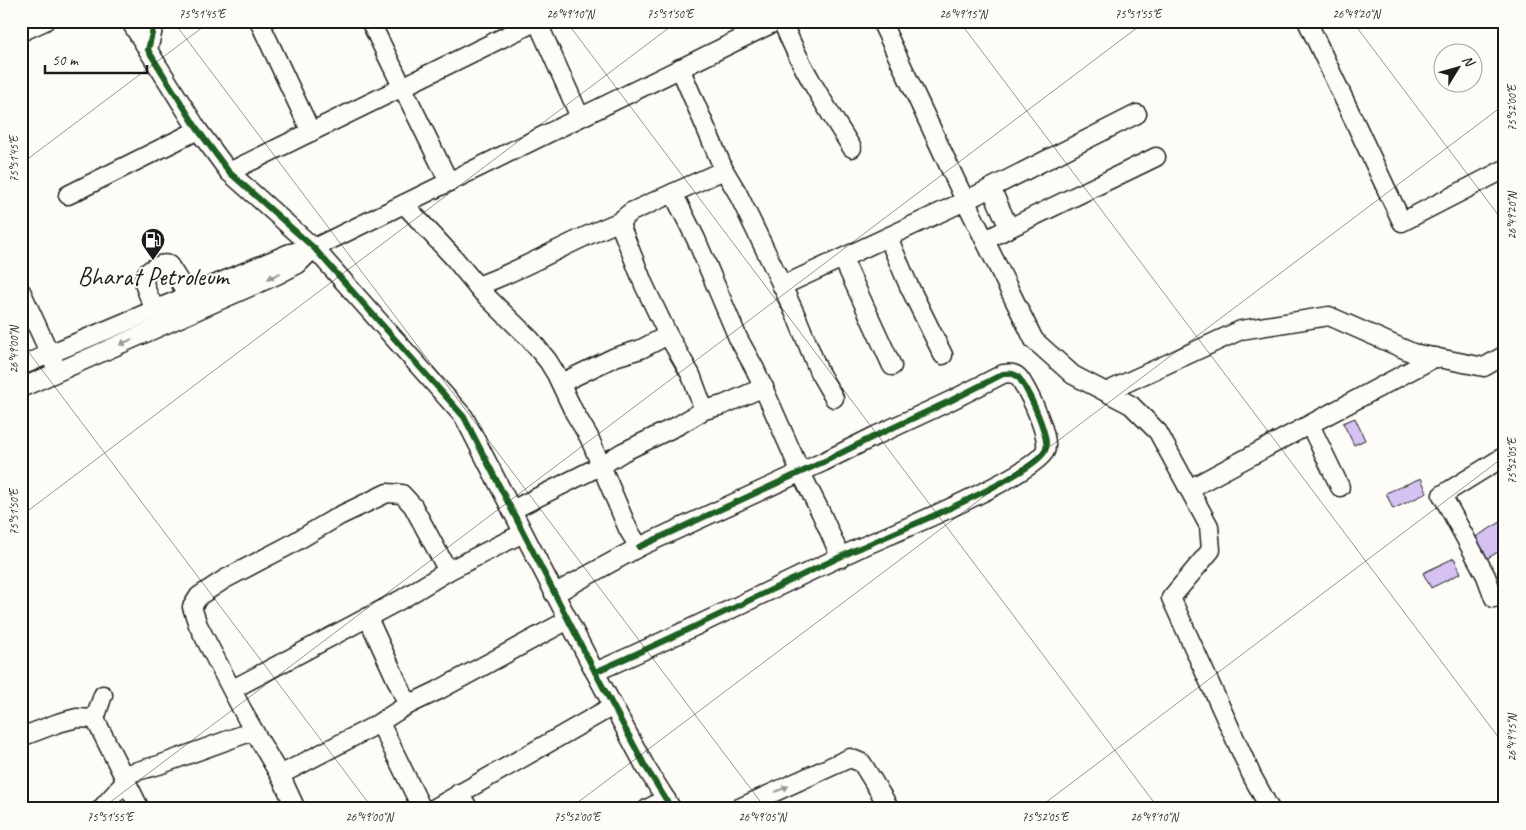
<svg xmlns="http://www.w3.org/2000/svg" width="1526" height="830" font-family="Caveat,sans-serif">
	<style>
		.building { fill: #d5c1f2; stroke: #1c1c1c }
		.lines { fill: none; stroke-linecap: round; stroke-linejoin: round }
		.minor-casing { stroke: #1c1c1c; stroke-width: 21 }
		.minor { stroke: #fdfcf7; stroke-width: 18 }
		.cycleway-casing { stroke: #fdfcf7; stroke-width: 9 }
		.cycleway { stroke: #1b5e20; stroke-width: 6 }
		.oneway { fill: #989794 }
		.ticks { fill: none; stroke: #1c1c1c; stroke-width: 1; stroke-opacity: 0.45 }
		.labels { text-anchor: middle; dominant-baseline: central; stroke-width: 4; stroke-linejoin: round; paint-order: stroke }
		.poi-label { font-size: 25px; fill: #1c1c1c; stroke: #fdfcf7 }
		.neatline { fill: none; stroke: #1c1c1c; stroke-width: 2 }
		.ticks-label { font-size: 12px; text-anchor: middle; fill: #1c1c1c }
	</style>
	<rect width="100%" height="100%" fill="#fdfcf7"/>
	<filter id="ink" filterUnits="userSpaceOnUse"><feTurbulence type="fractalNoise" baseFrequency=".02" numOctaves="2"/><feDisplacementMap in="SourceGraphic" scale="10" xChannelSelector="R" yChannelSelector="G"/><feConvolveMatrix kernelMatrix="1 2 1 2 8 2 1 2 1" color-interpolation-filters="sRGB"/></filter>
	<g filter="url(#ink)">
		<g class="building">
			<polygon points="1355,418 1365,440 1354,445 1343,423"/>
			<polygon points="1421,478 1427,493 1393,509 1386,493"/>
			<polygon points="1504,520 1505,548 1486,559 1474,538"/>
			<polygon points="1454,558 1461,573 1431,588 1423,573"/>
		</g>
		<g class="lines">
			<defs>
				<g id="minor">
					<polyline points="130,21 148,50"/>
					<polyline points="155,21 148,50 198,130 229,172 314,248 464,417 595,672 645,766 672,809"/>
					<polyline points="259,21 311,132"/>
					<polyline points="370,21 449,182"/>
					<polyline points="537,21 580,117"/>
					<path d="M782 21C800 66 826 107 852 148"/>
					<polyline points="881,21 963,196 1034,340 1073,375 1131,405 1158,432 1209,526 1211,550 1171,598 1252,776 1270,809"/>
					<polyline points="1307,21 1402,222 1505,169"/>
					<polyline points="21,32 45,21"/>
					<polyline points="680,68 724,170 737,192 772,264 797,318 819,372 834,398"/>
					<polyline points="229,172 537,21"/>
					<polyline points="991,188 1009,228"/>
					<polyline points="673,193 724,170"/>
					<polyline points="68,195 198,130"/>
					<polyline points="404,204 454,258 482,292 530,339 548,361 556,374 574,412 589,437 628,529 639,547 554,594"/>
					<polyline points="619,222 631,212 673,193 696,239 738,338 755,369 801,473 821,513 841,558"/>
					<polyline points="888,237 908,284 943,355"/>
					<polyline points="985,240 1156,157"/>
					<polyline points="843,259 892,366"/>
					<path d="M477 286C526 269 571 240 619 222L644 285 668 335 691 375 704 410 679 425 623 452 602 465 512 510"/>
					<polyline points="782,286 965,201 1137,114"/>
					<polyline points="21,291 54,363"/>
					<path d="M155 309C149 295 135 277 154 268 159 265 163 263 169 265L188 295"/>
					<polyline points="21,366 290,253 314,248 777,21"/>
					<polyline points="561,383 615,357 641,349 668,335"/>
					<polyline points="21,388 277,275 298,264 314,248"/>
					<polyline points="1106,392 1241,330 1329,316 1413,353 1484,367 1505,355"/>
					<polyline points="704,410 723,405 764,387"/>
					<polyline points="1310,425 1340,487"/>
					<polyline points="1189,489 1436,357"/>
					<polyline points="1494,598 1486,576 1442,495 1505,456"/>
					<polyline points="368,618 408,705"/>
					<path d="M595 672C683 634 769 590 855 550 889 535 1031 477 1045 451 1051 441 1033 402 1027 391 1020 379 1018 371 1003 374L950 401 875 436 823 462 639 547"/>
					<polyline points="233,689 402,599 448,571 523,533"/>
					<polyline points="103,695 95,719 123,775"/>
					<polyline points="380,723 422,809"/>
					<polyline points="21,737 58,723 77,718 95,719"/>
					<polyline points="280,775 374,726 404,707 437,691 568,620"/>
					<polyline points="459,793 469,809"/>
					<polyline points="101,809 126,781"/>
					<polyline points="140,809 123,775 159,765 253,731"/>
					<polyline points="296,809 283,781 247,719 198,625 192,607 199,596 225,579 288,546 339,516 387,493 402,494 413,506 448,571"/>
					<polyline points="433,809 613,706"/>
					<polyline points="647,809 666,799"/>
					<polyline points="737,809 850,758 862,763 887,804 885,809"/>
				</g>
			</defs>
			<use href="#minor" class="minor-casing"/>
			<use href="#minor" class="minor"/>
			<defs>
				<g id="cycleway">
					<polyline points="155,21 148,50 198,130 229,172 314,248 464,417 595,672 645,766 672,809"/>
					<path d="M595 672C683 634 769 590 855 550 889 535 1031 477 1045 451 1051 441 1033 402 1027 391 1020 379 1018 371 1003 374L950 401 875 436 823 462 639 547"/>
				</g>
			</defs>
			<use href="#cycleway" class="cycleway-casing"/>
			<use href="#cycleway" class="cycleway"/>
		</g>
		<defs><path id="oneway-solid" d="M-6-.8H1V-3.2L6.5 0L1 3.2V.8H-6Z" transform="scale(1.25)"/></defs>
		<g class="oneway">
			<use href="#oneway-solid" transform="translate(274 276) rotate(155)"/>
			<use href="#oneway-solid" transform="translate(126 342) rotate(156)"/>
			<use href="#oneway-solid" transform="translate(782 789) rotate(-24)"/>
		</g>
	</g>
	<path class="ticks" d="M173 21 766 809M566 21 1159 809M959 21 1505 746M1352 21 1505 224M21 164 211 21M21 342 373 809M21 516 678 21M101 809 1146 21M569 809 1505 104M1037 809 1505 456"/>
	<defs>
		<symbol id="fuel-pin" viewBox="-11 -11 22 30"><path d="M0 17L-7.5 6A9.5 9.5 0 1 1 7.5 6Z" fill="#1c1c1c" stroke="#fdfcf7"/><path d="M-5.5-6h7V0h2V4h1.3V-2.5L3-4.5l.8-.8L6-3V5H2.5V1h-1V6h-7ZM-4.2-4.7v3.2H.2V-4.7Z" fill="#fff"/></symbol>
	</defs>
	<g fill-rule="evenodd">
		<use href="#fuel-pin" x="139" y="226" width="28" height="38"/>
	</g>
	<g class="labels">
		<g class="poi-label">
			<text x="153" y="277">Bharat Petroleum</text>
		</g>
	</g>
	<rect width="1526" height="830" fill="none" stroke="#fdfcf7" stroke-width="55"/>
	<g transform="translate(1458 68) rotate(53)"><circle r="24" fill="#fdfcf7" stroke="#a3a29f"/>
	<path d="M0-4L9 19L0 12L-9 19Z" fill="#1c1c1c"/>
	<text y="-8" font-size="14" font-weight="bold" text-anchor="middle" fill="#1c1c1c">N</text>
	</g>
	<path d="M45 65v8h102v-8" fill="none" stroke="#1c1c1c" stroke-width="2.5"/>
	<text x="52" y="65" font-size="15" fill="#1c1c1c" stroke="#fdfcf7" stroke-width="4" paint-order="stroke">50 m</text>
	<rect x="28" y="28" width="1470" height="774" class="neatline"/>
	<g class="ticks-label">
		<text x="202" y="18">75°51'45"E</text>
		<text x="570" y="18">26°49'10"N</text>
		<text x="670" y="18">75°51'50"E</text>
		<text x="963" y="18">26°49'15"N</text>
		<text x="1138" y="18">75°51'55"E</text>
		<text x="1356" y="18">26°49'20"N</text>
		<text transform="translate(1512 108) rotate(-90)" y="4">75°52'00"E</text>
		<text transform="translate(14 159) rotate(-90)" y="4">75°51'45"E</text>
		<text transform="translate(1512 216) rotate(-90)" y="4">26°49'20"N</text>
		<text transform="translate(14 350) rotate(-90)" y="4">26°49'00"N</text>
		<text transform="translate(1512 461) rotate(-90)" y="4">75°52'05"E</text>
		<text transform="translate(14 512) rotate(-90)" y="4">75°51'50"E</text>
		<text transform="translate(1512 738) rotate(-90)" y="4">26°49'15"N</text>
		<text x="110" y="821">75°51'55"E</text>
		<text x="369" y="821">26°49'00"N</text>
		<text x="577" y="821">75°52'00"E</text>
		<text x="762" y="821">26°49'05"N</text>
		<text x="1045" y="821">75°52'05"E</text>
		<text x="1154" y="821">26°49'10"N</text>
	</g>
</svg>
